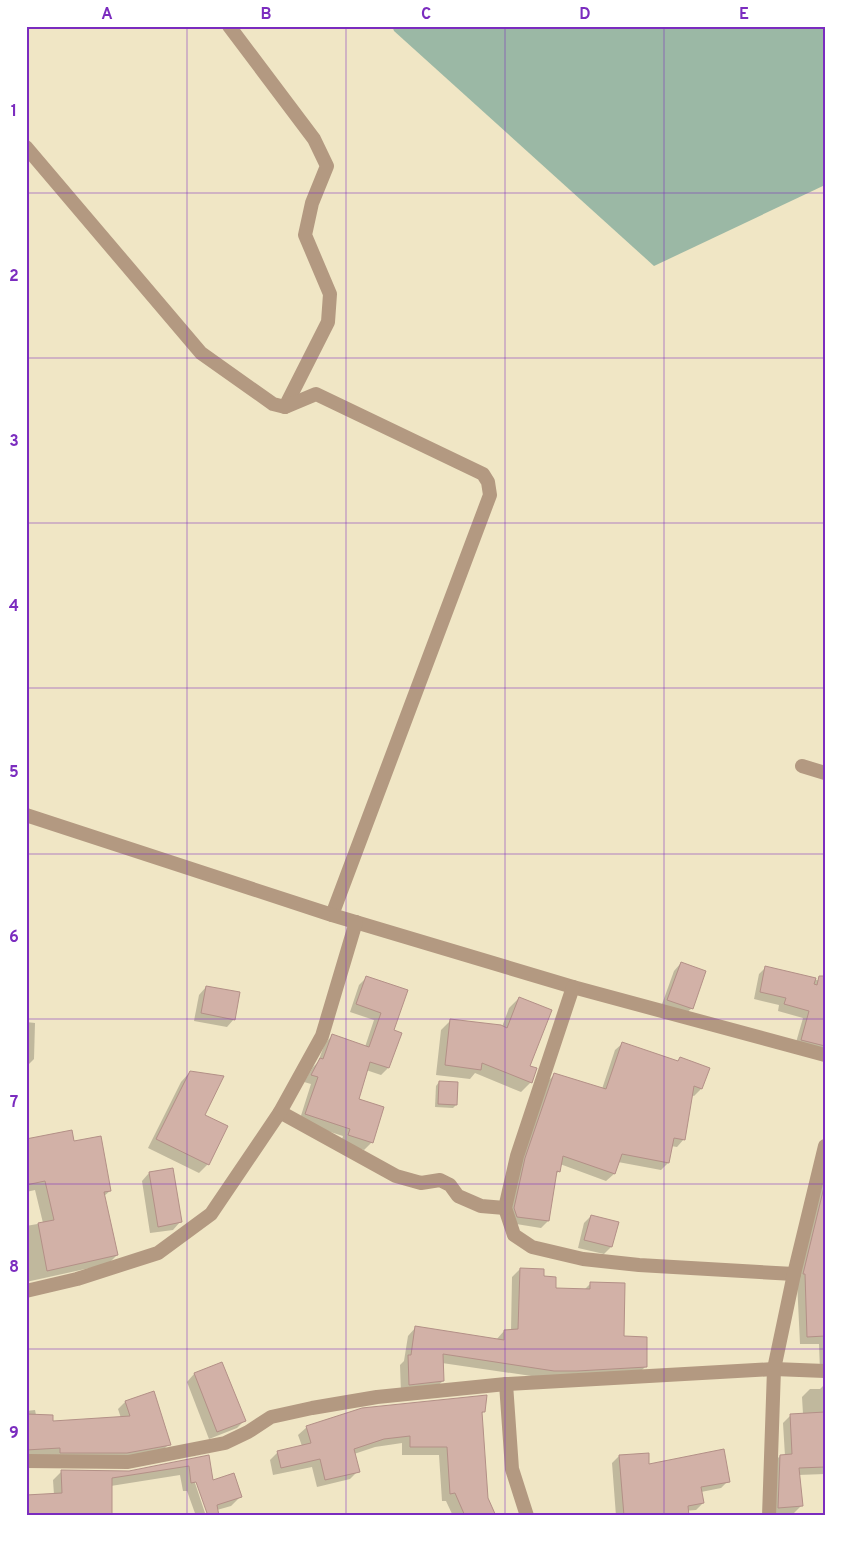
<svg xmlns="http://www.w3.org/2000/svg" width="851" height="1542" font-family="Overpass,sans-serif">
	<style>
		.forest { fill: #9bb8a5 }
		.shadow { fill: #0003 }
		.building { fill: #d2b1a7; stroke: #b39087 }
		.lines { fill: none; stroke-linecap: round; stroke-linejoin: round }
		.minor { stroke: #b39981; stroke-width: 14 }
		.grid { fill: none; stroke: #7b2cbf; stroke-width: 1; stroke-opacity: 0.55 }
		.neatline { fill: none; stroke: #7b2cbf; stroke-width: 2 }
		.grid-label { font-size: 16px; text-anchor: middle; font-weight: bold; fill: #7b2cbf }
	</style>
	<rect width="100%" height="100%" fill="#f0e6c5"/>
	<polygon class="forest" points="392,26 825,26 825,185 654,266 394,31"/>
	<g class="shadow">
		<polygon points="681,963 692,1008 684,1015 661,1007 674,971"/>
		<polygon points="766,967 825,982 825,1056 795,1046 803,1018 778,1011 779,1005 754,999 759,974"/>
		<polygon points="367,977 393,1031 388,1068 381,1075 366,1070 357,1099 383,1107 371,1143 364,1150 341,1143 343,1136 299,1122 311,1084 304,1082 313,1067 318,1062 325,1043 332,1036 365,1047 374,1020 350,1012 359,985"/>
		<polygon points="206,987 234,1019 227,1027 194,1021 199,995"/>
		<polygon points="519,998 531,1082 521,1092 475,1073 470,1079 436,1075 441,1030 450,1021 502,1027 509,1008"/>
		<polygon points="26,1022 35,1023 34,1059 26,1067"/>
		<polygon points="623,1043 677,1062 680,1059 701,1089 694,1096 691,1095 684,1139 677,1147 671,1146 668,1163 661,1170 618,1162 614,1174 606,1181 560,1164 559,1171 555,1175 548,1221 541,1228 510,1223 507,1215 519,1167 547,1082 554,1075 602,1089 615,1050"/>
		<polygon points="190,1072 204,1115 208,1164 199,1173 148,1148 181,1082"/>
		<polygon points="439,1082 456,1105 453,1108 435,1107 436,1086"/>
		<polygon points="26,1141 73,1142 110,1191 104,1196 117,1255 108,1264 26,1282 26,1226 43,1223 35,1190 26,1192"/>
		<polygon points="172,1169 180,1222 173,1230 150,1233 142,1181 149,1173"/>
		<polygon points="825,1175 825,1374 820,1371 819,1344 800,1344 797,1281"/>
		<polygon points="591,1216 611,1247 604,1254 578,1248 584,1223"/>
		<polygon points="520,1269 542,1278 554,1289 584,1290 591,1283 622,1337 645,1367 637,1375 545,1378 442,1363 443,1381 434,1389 401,1393 400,1365 404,1361 408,1336 416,1327 496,1340 504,1331 511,1331 512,1277"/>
		<polygon points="221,1364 244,1421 237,1428 209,1439 187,1382 194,1374"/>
		<polygon points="825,1384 825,1474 798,1475 802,1505 794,1513 771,1515 772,1464 780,1456 785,1456 783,1423 791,1415 803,1414 802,1397 810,1389 820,1389"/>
		<polygon points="125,1402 169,1444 162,1451 119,1460 26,1456 26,1411 35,1410 36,1415 52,1422 121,1418 118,1409"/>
		<polygon points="484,1411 481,1414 487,1499 495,1516 453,1516 446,1501 442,1501 439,1455 402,1455 402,1443 375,1447 354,1454 358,1471 350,1479 317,1487 312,1467 273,1475 270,1460 278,1452 302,1446 298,1435 307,1427"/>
		<polygon points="619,1456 648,1465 728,1481 721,1488 701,1492 703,1503 696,1510 616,1516 612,1463"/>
		<polygon points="208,1457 212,1481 240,1497 231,1506 217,1510 195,1476 193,1477 206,1516 196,1516 187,1491 183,1491 180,1475 54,1495 53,1480 62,1471 130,1472"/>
	</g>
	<g class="building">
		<polygon points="681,962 706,971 693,1009 667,1000"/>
		<polygon points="765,966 816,978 814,984 817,985 819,976 825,976 825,1046 801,1040 809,1011 784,1004 786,998 760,992"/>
		<polygon points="366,976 408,990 394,1030 402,1033 389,1068 370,1062 359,1099 384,1107 373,1143 348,1135 350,1129 305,1114 318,1077 311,1075 320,1058 323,1059 332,1034 369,1047 381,1013 356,1004"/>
		<polygon points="206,986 240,992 235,1020 201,1013"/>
		<polygon points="519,997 552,1010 530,1066 537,1068 532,1083 482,1063 481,1070 445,1065 450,1019 501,1025 507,1028"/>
		<polygon points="622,1042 678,1061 680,1057 710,1068 702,1089 694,1086 685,1140 674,1138 669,1163 622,1154 615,1174 563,1156 560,1172 557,1171 549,1221 517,1217 514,1208 525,1158 554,1073 606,1089"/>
		<polygon points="190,1071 224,1076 205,1115 228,1126 209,1165 156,1139"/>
		<polygon points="439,1081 458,1082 457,1105 438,1104"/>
		<polygon points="72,1130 74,1141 101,1136 111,1191 104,1192 118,1255 47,1271 38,1223 54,1220 45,1181 26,1185 26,1139"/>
		<polygon points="173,1168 182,1222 158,1227 149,1172"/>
		<polygon points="824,1187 825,1336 807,1337 805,1274 803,1274"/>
		<polygon points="591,1215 619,1222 612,1247 584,1240"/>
		<polygon points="520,1268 544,1269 544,1276 556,1277 556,1288 590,1289 590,1282 625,1283 624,1336 647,1337 647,1367 577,1371 554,1371 443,1354 444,1381 409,1385 408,1355 411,1355 415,1326 504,1340 504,1330 518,1329"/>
		<polygon points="222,1362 246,1421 217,1432 194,1373"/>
		<polygon points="154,1391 171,1445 127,1453 60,1453 60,1448 26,1450 26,1414 53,1415 53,1421 130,1416 125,1401"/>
		<polygon points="487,1395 485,1412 482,1412 488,1498 496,1516 465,1516 455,1493 450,1494 447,1447 410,1447 410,1436 384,1439 354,1449 360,1472 325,1480 320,1459 281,1468 277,1451 311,1443 306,1426 362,1408"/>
		<polygon points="825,1412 825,1467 799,1468 803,1506 778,1508 780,1455 792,1454 790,1414"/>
		<polygon points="724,1449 730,1482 701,1487 704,1503 688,1506 689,1516 624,1516 619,1455 649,1453 649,1464"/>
		<polygon points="209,1455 213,1480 234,1473 242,1497 217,1505 219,1516 208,1516 196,1482 191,1483 189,1466 112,1478 112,1516 26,1516 26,1495 62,1493 61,1470 129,1471"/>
	</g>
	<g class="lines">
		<g class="minor">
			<polyline points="229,26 314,139 327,166 312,203 305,235 330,294 328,322 285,407"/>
			<polyline points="26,147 201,353 273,404 285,407 316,394 483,474 488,482 490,495 332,915"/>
			<polyline points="802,766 825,773"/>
			<polyline points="26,815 332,915 573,987 825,1055"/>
			<polyline points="573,987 517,1156 505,1208 514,1235 532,1247 583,1259 639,1265 794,1274"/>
			<polyline points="280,1112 396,1176 421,1183 440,1180 450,1185 458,1196 481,1206 505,1208"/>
			<polyline points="26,1291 77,1279 158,1253 211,1214 280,1112 322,1036 356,922"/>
			<polyline points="506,1384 512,1469 527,1516"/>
			<polyline points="26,1461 128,1462 225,1443 248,1432 271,1417 312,1408 377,1397 506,1384 774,1369 825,1371"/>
			<polyline points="769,1516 774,1369 794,1274 825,1146"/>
		</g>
	</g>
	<path class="grid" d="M187 26V1516M346 26V1516M505 26V1516M664 26V1516M26 193H825M26 358H825M26 523H825M26 688H825M26 854H825M26 1019H825M26 1184H825M26 1349H825"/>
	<rect width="851" height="1542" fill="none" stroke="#ffffff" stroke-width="55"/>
	<rect x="28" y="28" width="796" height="1486" class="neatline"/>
	<g class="grid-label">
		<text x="107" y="19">A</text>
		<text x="266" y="19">B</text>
		<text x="426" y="19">C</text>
		<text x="585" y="19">D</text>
		<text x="744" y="19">E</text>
		<text x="14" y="116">1</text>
		<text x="14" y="281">2</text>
		<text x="14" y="446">3</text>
		<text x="14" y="611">4</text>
		<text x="14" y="777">5</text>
		<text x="14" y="942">6</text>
		<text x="14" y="1107">7</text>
		<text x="14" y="1272">8</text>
		<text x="14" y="1438">9</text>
	</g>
</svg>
